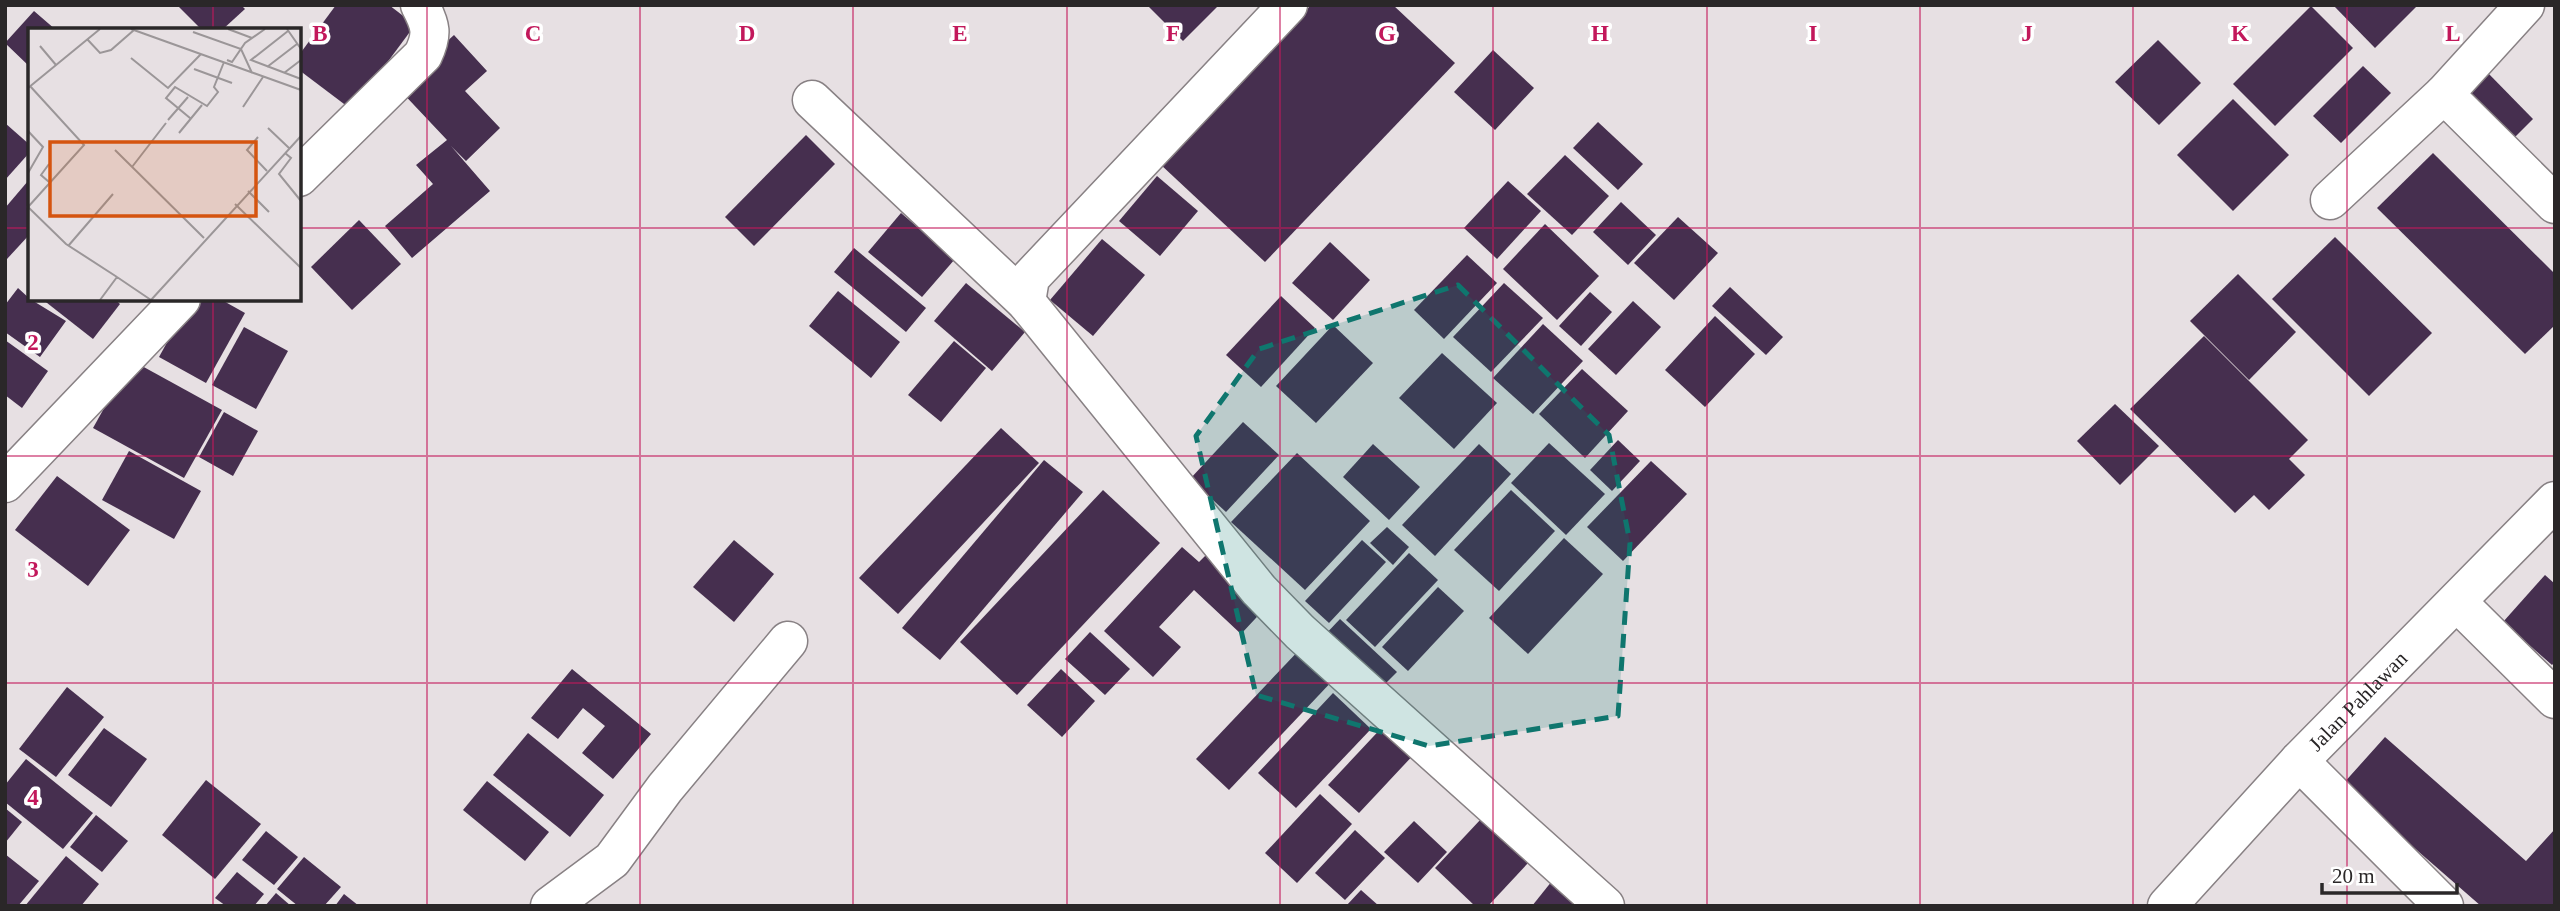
<svg xmlns="http://www.w3.org/2000/svg" width="2560" height="911" font-family="Georgia,serif">
	<style>
		.building { fill: #462f4f }
		.lines { fill: none; stroke-linecap: round; stroke-linejoin: round }
		.minor-casing { stroke: #888184; stroke-width: 41 }
		.minor { stroke: #fff; stroke-width: 38 }
		.marked { fill: #0f766e; fill-opacity: 0.2; stroke: #0f766e; stroke-width: 5; stroke-dasharray: 14 9; stroke-linejoin: round }
		.grid { fill: none; stroke: #c2185b; stroke-width: 2; stroke-opacity: 0.55 }
		.labels { text-anchor: middle; dominant-baseline: central; stroke-width: 7; stroke-linejoin: round; paint-order: stroke }
		.street-label { font-size: 21px; fill: #2a2728; stroke: #fff }
		.inset-road { fill: none; stroke: #9b9698; stroke-width: 2 }
		.view { fill: #d5540f; fill-opacity: 0.15; stroke: #d5540f; stroke-width: 3.5 }
		.inset-edge { fill: none; stroke: #2a2728; stroke-width: 3.5 }
		.grid-label { font-size: 23px; text-anchor: middle; font-weight: bold; fill: #c2185b; stroke: #fff; stroke-width: 7; stroke-linejoin: round; paint-order: stroke }
	</style>
	<rect width="100%" height="100%" fill="#e7e0e3"/>
	<g class="building">
		<polygon points="177,5 241,5 245,9 222,30 202,30"/>
		<polygon points="336,5 389,5 415,25 352,110 299,70 299,55"/>
		<polygon points="1147,5 1219,5 1183,41"/>
		<polygon points="1311,5 1393,5 1455,63 1265,262 1160,164"/>
		<polygon points="2333,5 2418,5 2375,48"/>
		<polygon points="2311,6 2353,48 2275,126 2233,84"/>
		<polygon points="34,11 56,30 30,30 30,67 5,43"/>
		<polygon points="454,35 487,71 465,91 500,128 466,161 451,146 490,191 412,258 385,226 433,184 416,165 447,140 397,87"/>
		<polygon points="2158,40 2201,83 2159,125 2115,82"/>
		<polygon points="1493,50 1534,88 1495,130 1454,92"/>
		<polygon points="2363,66 2391,93 2341,143 2313,116"/>
		<polygon points="2487,72 2533,119 2512,140 2466,93"/>
		<polygon points="2233,99 2289,155 2233,211 2177,155"/>
		<polygon points="1598,122 1643,164 1618,190 1573,148"/>
		<polygon points="5,123 30,145 30,152 5,180"/>
		<polygon points="806,135 835,164 754,246 725,217"/>
		<polygon points="2433,153 2555,274 2555,325 2525,354 2377,208"/>
		<polygon points="1565,155 1609,196 1572,235 1527,194"/>
		<polygon points="1157,176 1198,211 1160,256 1119,221"/>
		<polygon points="28,181 30,234 7,259 5,208"/>
		<polygon points="1508,181 1541,211 1497,259 1464,228"/>
		<polygon points="1621,202 1656,235 1628,265 1593,232"/>
		<polygon points="901,213 955,259 922,297 868,252"/>
		<polygon points="1678,217 1718,253 1674,300 1634,263"/>
		<polygon points="359,220 401,264 352,310 311,267"/>
		<polygon points="1545,224 1599,276 1557,320 1503,269"/>
		<polygon points="2335,237 2432,333 2369,396 2272,299"/>
		<polygon points="1102,239 1145,275 1093,336 1050,300"/>
		<polygon points="1330,242 1370,280 1333,320 1292,283"/>
		<polygon points="854,248 926,308 906,332 834,272"/>
		<polygon points="1467,255 1497,283 1444,339 1414,310"/>
		<polygon points="2238,274 2296,332 2249,380 2190,321"/>
		<polygon points="966,283 1025,332 992,371 934,321"/>
		<polygon points="1504,283 1543,318 1491,372 1453,337"/>
		<polygon points="1730,287 1783,337 1766,355 1712,306"/>
		<polygon points="18,288 30,299 66,321 40,357 5,332 5,305"/>
		<polygon points="838,291 900,342 871,378 809,326"/>
		<polygon points="1590,292 1612,312 1581,346 1559,326"/>
		<polygon points="1281,296 1315,328 1261,387 1226,355"/>
		<polygon points="42,299 114,299 120,304 93,339"/>
		<polygon points="191,299 220,299 245,313 206,383 159,357"/>
		<polygon points="1633,301 1661,327 1616,375 1588,349"/>
		<polygon points="1715,316 1755,354 1705,407 1665,370"/>
		<polygon points="1543,324 1583,361 1533,414 1493,378"/>
		<polygon points="1333,325 1373,363 1316,423 1276,386"/>
		<polygon points="244,327 288,351 256,409 212,385"/>
		<polygon points="2204,336 2308,440 2289,459 2305,475 2269,510 2254,495 2235,513 2130,409"/>
		<polygon points="5,340 48,371 22,408 5,395"/>
		<polygon points="954,341 986,368 941,422 908,395"/>
		<polygon points="1442,353 1497,403 1454,449 1399,398"/>
		<polygon points="131,360 222,410 184,478 93,428"/>
		<polygon points="1582,369 1628,411 1585,458 1539,414"/>
		<polygon points="2115,404 2159,446 2120,485 2077,441"/>
		<polygon points="224,412 258,431 233,476 199,457"/>
		<polygon points="1243,422 1279,455 1226,512 1190,479"/>
		<polygon points="1001,428 1039,463 898,614 859,578"/>
		<polygon points="1618,440 1640,461 1612,491 1590,470"/>
		<polygon points="1549,443 1605,494 1566,535 1511,483"/>
		<polygon points="1373,444 1420,487 1389,520 1343,477"/>
		<polygon points="1479,444 1511,474 1435,556 1402,525"/>
		<polygon points="129,451 201,491 174,539 102,500"/>
		<polygon points="1297,453 1370,521 1305,590 1231,522"/>
		<polygon points="1044,460 1083,492 940,660 902,628"/>
		<polygon points="1651,461 1687,494 1623,561 1587,527"/>
		<polygon points="57,476 130,530 88,586 15,530"/>
		<polygon points="1103,490 1160,543 1017,695 960,642"/>
		<polygon points="1511,490 1555,531 1499,591 1454,550"/>
		<polygon points="1387,527 1409,547 1393,565 1370,543"/>
		<polygon points="1564,538 1603,574 1528,654 1489,618"/>
		<polygon points="734,540 774,574 734,622 693,587"/>
		<polygon points="1362,540 1386,562 1329,623 1305,601"/>
		<polygon points="1182,547 1199,562 1211,550 1269,604 1241,634 1194,590 1159,627 1181,647 1153,677 1104,631"/>
		<polygon points="1409,553 1438,580 1375,647 1346,620"/>
		<polygon points="2545,575 2555,584 2555,662 2552,665 2503,622"/>
		<polygon points="1438,587 1464,611 1408,671 1382,647"/>
		<polygon points="1340,619 1397,672 1379,690 1322,638"/>
		<polygon points="1090,632 1130,669 1105,695 1065,659"/>
		<polygon points="1303,646 1336,677 1229,790 1196,759"/>
		<polygon points="572,669 651,734 613,779 582,753 605,726 583,708 558,739 531,718"/>
		<polygon points="1061,669 1095,701 1062,737 1027,705"/>
		<polygon points="67,687 104,717 56,777 19,749"/>
		<polygon points="1333,693 1371,729 1296,808 1258,773"/>
		<polygon points="1387,722 1418,750 1359,813 1328,785"/>
		<polygon points="104,728 147,759 111,807 68,775"/>
		<polygon points="528,733 604,795 570,837 493,775"/>
		<polygon points="2385,737 2526,861 2555,829 2555,906 2481,906 2342,785"/>
		<polygon points="26,759 93,813 63,849 5,802 5,785"/>
		<polygon points="206,780 261,824 215,879 162,835"/>
		<polygon points="487,781 549,832 525,861 463,810"/>
		<polygon points="1320,794 1352,824 1297,883 1265,853"/>
		<polygon points="5,808 22,822 5,843"/>
		<polygon points="96,815 128,841 102,872 70,847"/>
		<polygon points="1481,819 1528,863 1488,906 1475,906 1435,868"/>
		<polygon points="1414,821 1447,852 1418,883 1384,852"/>
		<polygon points="1355,830 1385,858 1345,900 1315,873"/>
		<polygon points="266,831 298,857 274,885 242,860"/>
		<polygon points="5,854 39,881 18,906 5,906"/>
		<polygon points="66,856 99,884 81,906 25,906"/>
		<polygon points="304,857 341,887 324,906 298,906 277,889"/>
		<polygon points="237,872 264,894 254,906 226,906 215,898"/>
		<polygon points="1552,881 1582,906 1532,906"/>
		<polygon points="1361,890 1379,906 1346,906"/>
		<polygon points="276,893 291,906 265,906"/>
		<polygon points="344,894 359,906 335,906"/>
	</g>
	<g class="lines">
		<defs>
			<g id="minor">
				<polyline points="2525,5 2444,94 2555,204"/>
				<polyline points="812,100 1026,302 1259,590 1300,632 1605,906"/>
				<path d="M299 177 423 55C433 34 431 26 420 5"/>
				<polyline points="2330,200 2444,94"/>
				<polyline points="1026,302 1030,278 1288,5"/>
				<polyline points="5,483 181,299"/>
				<polyline points="2457,602 2555,699"/>
				<polyline points="2299,761 2444,906"/>
				<polyline points="550,906 612,860 665,788 788,641"/>
				<path id="s1" d="M2167 906 2299 761 2555 501"/>
			</g>
		</defs>
		<use href="#minor" class="minor-casing"/>
		<use href="#minor" class="minor"/>
	</g>
	<path class="marked" d="M1458 285 1609 435 1630 543 1618 716 1429 746 1256 695 1196 436 1259 349Z"/>
	<path class="grid" d="M213 5V30M427 5V906M640 5V906M853 5V906M1067 5V906M1280 5V906M1493 5V906M1707 5V906M1920 5V906M2133 5V906M2347 5V906M5 228H30M299 228H2555M213 299V906M5 456H2555M5 683H2555"/>
	<g class="labels">
		<g class="street-label">
			<text stroke="none"><textPath href="#s1" startOffset="280">Jalan Pahlawan</textPath></text>
		</g>
	</g>
	<g transform="translate(28 28)">
		<rect width="273" height="273" fill="#e7e0e3"/>
		<path class="inset-road" d="M103 1 273 62M200 1 224 10M259 1 273 21M260 3 223 32 273 51M165 4 213 21 224 45M59 11 72 25 83 22 106 2M12 18 28 37M103 30 140 60 173 26M199 32 204 34 217 15 237 1M239 39 269 16M166 41 204 55M256 45 273 32M2 58 56 117 0 179 38 216 89 249M0 60 72 1M215 79 235 49M162 90 138 70 147 59 179 78 190 64 186 59 196 34M140 92 160 69M240 100 261 120M0 103 15 119 0 145M151 105 174 77M230 109 219 122 239 143M87 122 176 210M257 125 263 130 251 146 273 173M21 136 13 147 21 154M104 139 138 95M220 163 241 184M207 176 273 240M41 217 85 166M72 272 89 249 123 272M123 272 273 108"/>
		<path class="view" d="M22 114H228V188H22Z"/>
		<rect width="273" height="273" class="inset-edge"/>
	</g>
	<g class="grid-label">
		<text x="320" y="41">B</text>
		<text x="533" y="41">C</text>
		<text x="747" y="41">D</text>
		<text x="960" y="41">E</text>
		<text x="1173" y="41">F</text>
		<text x="1387" y="41">G</text>
		<text x="1600" y="41">H</text>
		<text x="1813" y="41">I</text>
		<text x="2027" y="41">J</text>
		<text x="2240" y="41">K</text>
		<text x="2453" y="41">L</text>
		<text x="33" y="350">2</text>
		<text x="33" y="577">3</text>
		<text x="33" y="805">4</text>
	</g>
	<rect width="2560" height="911" fill="none" stroke="#2a2728" stroke-width="14"/>
	<path d="M2322 883v10h135v-10" fill="none" stroke="#2a2728" stroke-width="3.5"/>
	<text x="2332" y="883" font-size="21" fill="#2a2728" stroke="#ffffff" stroke-width="5" paint-order="stroke">20 m</text>
</svg>
